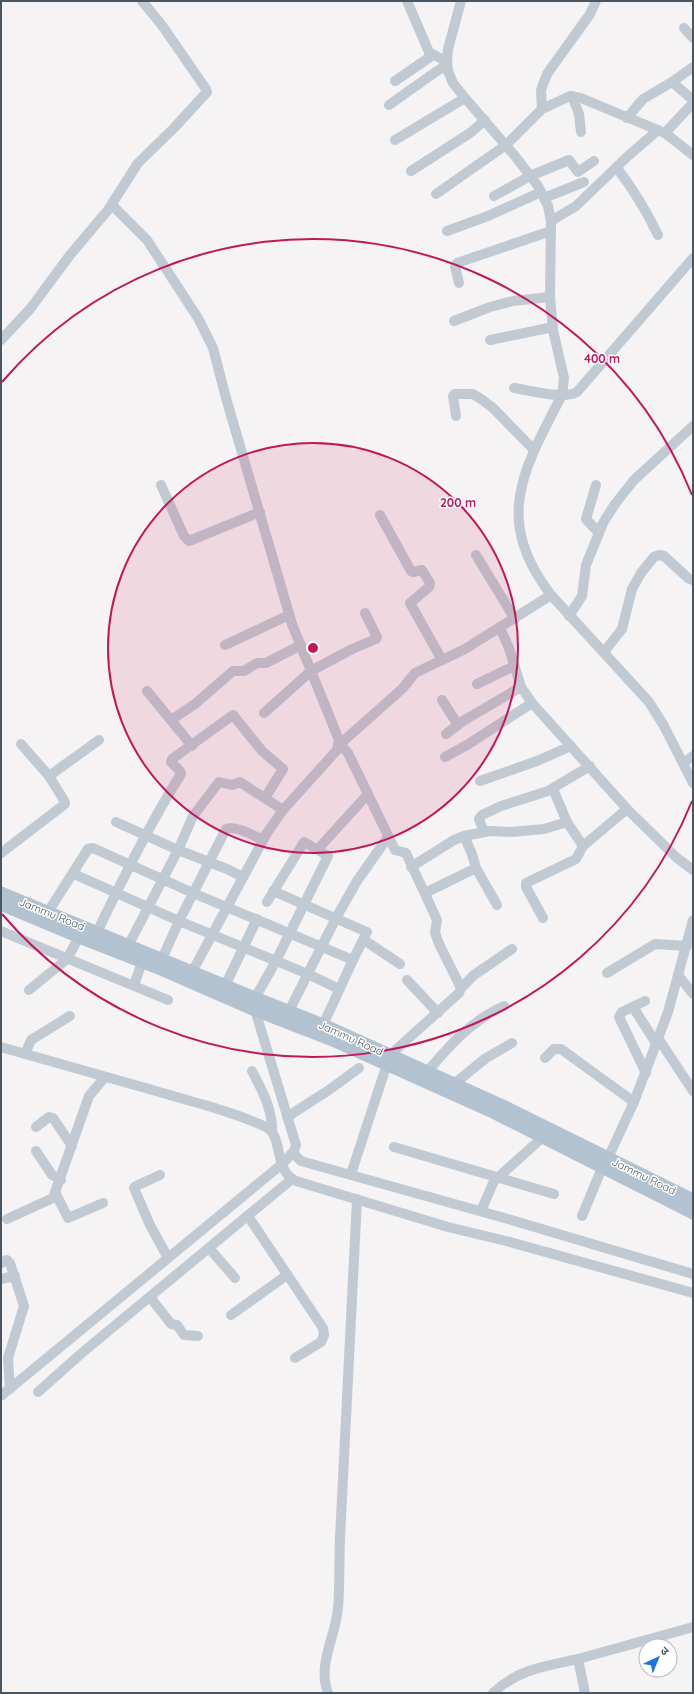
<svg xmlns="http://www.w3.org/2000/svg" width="694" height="1694" font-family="Quicksand,'Noto Sans Devanagari',sans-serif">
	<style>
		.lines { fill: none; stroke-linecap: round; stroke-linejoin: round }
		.minor { stroke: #c1cad2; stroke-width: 10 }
		.major { stroke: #b3c2d1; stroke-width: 13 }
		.ring { fill: none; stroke: #c2185b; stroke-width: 2 }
		.labels { text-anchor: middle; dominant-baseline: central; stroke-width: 3; stroke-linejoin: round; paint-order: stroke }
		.street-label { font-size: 11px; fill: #4a5661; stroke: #fff }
		.centre { fill: #c2185b; stroke: #fff; stroke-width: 2 }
		.ring-label { font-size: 12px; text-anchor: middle; font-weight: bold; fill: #c2185b; stroke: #fff; stroke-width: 3; stroke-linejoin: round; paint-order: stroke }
	</style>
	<rect width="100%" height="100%" fill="#f5f3f3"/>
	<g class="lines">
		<g class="minor">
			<polyline points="407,1 429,52 447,62"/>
			<path d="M461 1 448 49 447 62 448 71 453 83 465 98 515 156 538 186 548 206 551 221 550 297 553 330 564 378 562 395C523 470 493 519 551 595L649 702 664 726 693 783"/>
			<polyline points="684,28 693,38"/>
			<polyline points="395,81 433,55"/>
			<polyline points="672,82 693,100"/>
			<polyline points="572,96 579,114 581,132"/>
			<polyline points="389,105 437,71 447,65"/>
			<polyline points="542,109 541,90 547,74 590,14 596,1"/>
			<polyline points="627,118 643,99 672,82 693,67"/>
			<polyline points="665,133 693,103"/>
			<polyline points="395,140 465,98"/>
			<path d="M617 168C633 189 646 210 658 235"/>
			<polyline points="411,171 470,133 485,120"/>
			<polyline points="436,194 506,145 542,109 570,96 581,98 665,133 693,155"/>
			<polyline points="494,196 530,176 569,160 578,172 594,161"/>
			<polyline points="544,198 584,182"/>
			<polyline points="112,205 147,240 198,318 213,348 226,398 292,624 339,740 337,750 283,810 267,833 192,972"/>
			<polyline points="551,221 576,206 628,156 658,130"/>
			<polyline points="447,231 488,216 541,192"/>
			<polyline points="459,283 455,267 457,263 551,231"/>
			<polyline points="454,321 490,307 513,301 550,297"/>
			<polyline points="1,340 30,309 70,255 108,210 138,163 174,128 207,92 206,89 161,24 142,1"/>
			<polyline points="490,340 553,327"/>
			<path d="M514 388C529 390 564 400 577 392L693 258"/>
			<polyline points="456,416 453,396 455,394 473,394 481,399 493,408 534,450"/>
			<polyline points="161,485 184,536 189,541 260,512"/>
			<polyline points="596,485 586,519 599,533"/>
			<polyline points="380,515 411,571 413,572 422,570 430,583 429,587 410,603 442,660"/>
			<polyline points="476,555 515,619"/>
			<polyline points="569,616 582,596 586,565 603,523 615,504 634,480 693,426"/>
			<polyline points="500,628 509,648 521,687 532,703 628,810 677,858 693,870"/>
			<polyline points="225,645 289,615"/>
			<polyline points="604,652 622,629 632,589 641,573 654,557 659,555 664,556 688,578 693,580"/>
			<polyline points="477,684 514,666"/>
			<polyline points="147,691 192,746"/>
			<polyline points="442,700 458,725"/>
			<polyline points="264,713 311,671 352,649 376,639 377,637 365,613"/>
			<polyline points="171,720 195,704 233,671 244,671 257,663 266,663 301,645"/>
			<polyline points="446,734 463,721 521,687"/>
			<polyline points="445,757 467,745 532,703"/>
			<polyline points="683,763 693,756"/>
			<polyline points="49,776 99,740"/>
			<polyline points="480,781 537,761 571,746"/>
			<polyline points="553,789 567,822 583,846"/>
			<polyline points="116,822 178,850 227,869 243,877"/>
			<polyline points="484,832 479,819 482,815 501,806 548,791 590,766"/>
			<polyline points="464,836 472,854 476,868 497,905"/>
			<polyline points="318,849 368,794"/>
			<polyline points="1,853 65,804 65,802 49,776 21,744"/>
			<polyline points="411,867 454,840 464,836 490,831 511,832 544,829 567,822"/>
			<polyline points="74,874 179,921 308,974 339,989"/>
			<polyline points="273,891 367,932 353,960 323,1025"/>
			<polyline points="425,893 476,868"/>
			<polyline points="48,912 88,849 93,848 193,893 353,960"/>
			<polyline points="543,918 526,887 526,883 576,859 583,846 627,809"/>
			<polyline points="1,931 168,1000"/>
			<path d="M97 932C123 879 149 825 181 774L180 771 171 762 172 759 233 715 262 751 283 769 265 798"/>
			<polyline points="364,940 400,964"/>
			<polyline points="128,946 178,850 193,816 219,782 232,785 240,782 283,810"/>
			<path d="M162 959 179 921 226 829C235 825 255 836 263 840"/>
			<polyline points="607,973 655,944 687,946"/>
			<polyline points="678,975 693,994"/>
			<polyline points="407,980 438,1013"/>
			<polyline points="134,985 142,962"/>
			<polyline points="225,986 257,919"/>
			<polyline points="461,988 474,975 512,949"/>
			<polyline points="29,990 67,959 79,937"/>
			<polyline points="645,1001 622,1012 619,1017 646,1073"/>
			<polyline points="633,1007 656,1043"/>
			<polyline points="289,1011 336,918 357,881 388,837"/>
			<polyline points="658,1038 693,1091"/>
			<path d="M1 1047C53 1062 105 1077 156 1091 193 1102 231 1111 266 1127 284 1136 273 1171 296 1181L448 1227 506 1241 693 1293"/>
			<polyline points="25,1054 31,1040 70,1016"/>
			<polyline points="390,1055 459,993 461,988 440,946 435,933 437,920 406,853 395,850 348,753 340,744 402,689 415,673 465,649 551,595"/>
			<polyline points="545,1058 554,1049 561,1049 634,1102"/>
			<path d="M252 1071C262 1090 273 1110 272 1132"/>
			<path d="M427 1072C449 1046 472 1020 504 1006"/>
			<polyline points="454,1084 486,1058 512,1043"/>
			<polyline points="287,1117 329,1090 359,1068"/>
			<polyline points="36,1127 49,1117 53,1118 72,1146"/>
			<polyline points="394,1147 554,1194"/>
			<polyline points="36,1151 52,1175 61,1180"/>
			<polyline points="293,1153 301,1161 508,1219 693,1274"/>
			<polyline points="608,1158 634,1102 668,1012 693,920"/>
			<polyline points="351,1174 387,1064"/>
			<polyline points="160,1175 136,1186 134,1188 150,1225 168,1258"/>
			<polyline points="56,1194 68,1218 103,1203"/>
			<polyline points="481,1211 494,1181 543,1137"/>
			<polyline points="248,1216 323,1328 324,1335 321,1342 295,1358"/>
			<polyline points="582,1216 602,1168"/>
			<polyline points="7,1219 53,1198 89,1096 105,1077"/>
			<polyline points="209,1248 235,1278"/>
			<polyline points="1,1263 7,1260 10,1263 24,1306 8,1358 10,1389"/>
			<polyline points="1,1279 15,1276"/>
			<polyline points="150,1297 171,1324 177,1325 184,1335 198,1336"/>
			<polyline points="231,1315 287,1275"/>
			<polyline points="38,1392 83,1352 292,1179"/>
			<polyline points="1,1396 282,1164 294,1151 296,1145 255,1010 255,998 276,961 328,856 304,842 267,902"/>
			<polyline points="578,1659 693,1627"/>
			<path d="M328 1693C317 1664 336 1636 338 1608 340 1584 339 1561 340 1538 346 1425 352 1312 357 1199"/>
			<path d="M493 1693C518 1669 546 1666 578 1659L585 1693"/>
		</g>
		<g class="major">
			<polyline points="1,893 255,998 323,1025 507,1108 693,1200"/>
			<polyline points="1,904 89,941 161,969 255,1010 335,1041 491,1111 693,1213"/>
		</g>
	</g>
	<circle cx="313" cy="648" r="205" fill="#c2185b" fill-opacity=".12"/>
	<g class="ring">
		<circle cx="313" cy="648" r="205"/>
		<path d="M692 801A409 409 0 0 1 2 914M2 382A409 409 0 0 1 692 495"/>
	</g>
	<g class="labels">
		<g class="street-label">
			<text transform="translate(52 914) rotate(22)">Jammu Road</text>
			<text transform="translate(351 1038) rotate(24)">Jammu Road</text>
			<text transform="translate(644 1176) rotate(26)">Jammu Road</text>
		</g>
	</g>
	<circle cx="313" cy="648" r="6" class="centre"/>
	<g class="ring-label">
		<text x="602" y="363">400 m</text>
		<text x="458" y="507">200 m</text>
	</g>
	<rect width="694" height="1694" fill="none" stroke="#4a5661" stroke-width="4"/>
	<g transform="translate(658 1658) rotate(44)"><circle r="19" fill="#ffffff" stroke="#b7bbc0"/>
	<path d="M0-3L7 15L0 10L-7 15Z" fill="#1a73e8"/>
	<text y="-6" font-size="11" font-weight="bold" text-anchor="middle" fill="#4a5661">उ</text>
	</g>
</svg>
